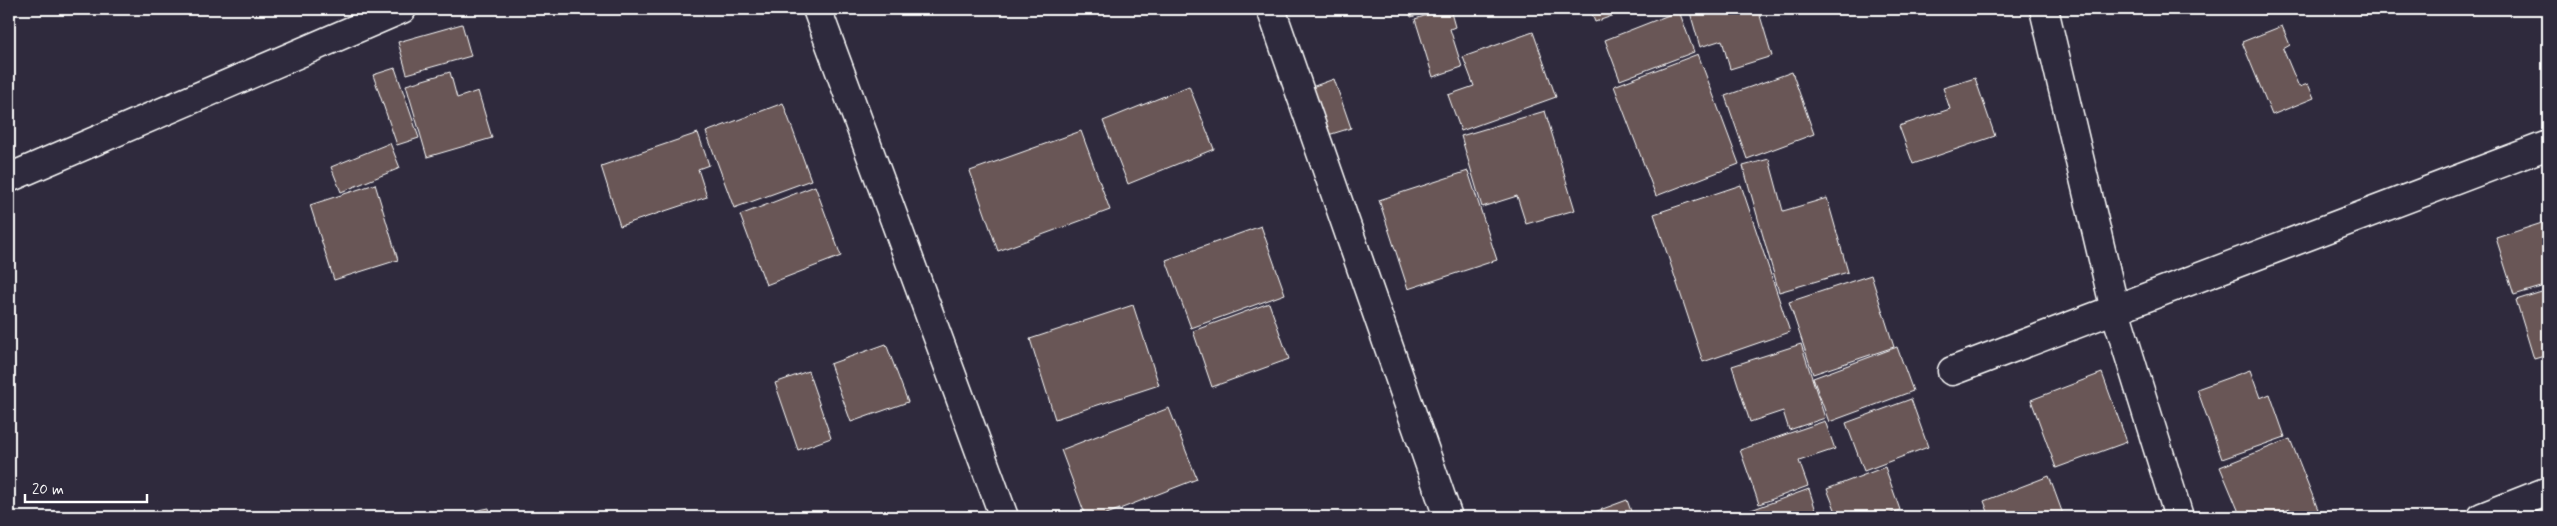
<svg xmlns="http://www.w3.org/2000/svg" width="2557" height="526" font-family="Mynerve,sans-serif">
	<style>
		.building { fill: #695757; stroke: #fff }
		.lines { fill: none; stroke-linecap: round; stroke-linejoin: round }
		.minor-casing { stroke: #fff; stroke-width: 31 }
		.minor { stroke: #2f2a3d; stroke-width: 28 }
	</style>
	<rect width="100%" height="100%" fill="#2f2a3d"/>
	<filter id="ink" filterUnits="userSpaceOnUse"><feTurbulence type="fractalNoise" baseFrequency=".02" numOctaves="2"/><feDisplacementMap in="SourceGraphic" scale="10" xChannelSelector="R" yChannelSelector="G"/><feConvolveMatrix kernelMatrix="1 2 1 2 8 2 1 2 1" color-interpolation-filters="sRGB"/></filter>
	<g filter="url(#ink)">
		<g class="building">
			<polygon points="1408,9 1437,9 1411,17"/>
			<polygon points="1446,9 1450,9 1455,27 1450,29 1462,67 1433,77 1415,19"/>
			<polygon points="1590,9 1632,9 1595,22"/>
			<polygon points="1689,9 1758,9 1772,56 1730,69 1722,40 1700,47"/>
			<polygon points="2131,9 2143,9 2133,13"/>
			<polygon points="1679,11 1694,52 1620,80 1605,40"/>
			<polygon points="462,24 471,56 407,74 398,42"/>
			<polygon points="2282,26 2290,45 2283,49 2299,87 2308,84 2314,98 2272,115 2242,42"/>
			<polygon points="1533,32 1556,97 1461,131 1448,95 1474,86 1463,57"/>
			<polygon points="1698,54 1739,164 1656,196 1614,86"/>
			<polygon points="395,68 419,138 397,145 373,75"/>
			<polygon points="450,72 457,98 478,91 492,138 427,157 406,85"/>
			<polygon points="1792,72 1814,134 1747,159 1725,96"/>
			<polygon points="1975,78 1995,136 1913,164 1899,126 1950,109 1943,88"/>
			<polygon points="1334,79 1351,128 1325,136 1309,88"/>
			<polygon points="1189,86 1214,149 1128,184 1103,121"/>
			<polygon points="783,103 811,180 734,208 706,132"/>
			<polygon points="1545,111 1575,210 1526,224 1517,196 1482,207 1461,136"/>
			<polygon points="1081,131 1110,210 998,251 970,171"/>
			<polygon points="698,133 709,165 698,169 707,197 620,226 601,166"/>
			<polygon points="390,143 400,168 341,192 331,167"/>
			<polygon points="1769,159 1783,211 1827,198 1848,272 1779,292 1743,166"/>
			<polygon points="1468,171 1497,260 1408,289 1379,200"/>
			<polygon points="375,184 398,260 334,280 310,205"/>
			<polygon points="1741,185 1790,332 1703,362 1654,214"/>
			<polygon points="815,186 841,256 766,285 740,215"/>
			<polygon points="2548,221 2548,285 2514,295 2496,238"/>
			<polygon points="1261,226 1285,294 1191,328 1166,260"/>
			<polygon points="1871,275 1894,347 1813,374 1789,302"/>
			<polygon points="2548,290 2548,355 2534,359 2516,300"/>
			<polygon points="1269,303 1289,359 1212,387 1193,331"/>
			<polygon points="1133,305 1159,385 1055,419 1030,339"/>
			<polygon points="886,344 908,402 851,422 830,364"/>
			<polygon points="1801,344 1825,418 1789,430 1783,411 1750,422 1732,366"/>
			<polygon points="1897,347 1913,391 1829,422 1813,378"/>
			<polygon points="2250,370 2260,398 2270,394 2285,437 2222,459 2197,389"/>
			<polygon points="808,371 831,438 798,450 775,383"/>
			<polygon points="2102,373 2127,442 2056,468 2031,400"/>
			<polygon points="1911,399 1928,447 1864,471 1846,423"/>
			<polygon points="1169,408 1197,479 1099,517 1086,517 1061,450"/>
			<polygon points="1825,421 1835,449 1799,461 1808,486 1759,504 1740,450"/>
			<polygon points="2290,439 2321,517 2293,517 2290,509 2269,517 2241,517 2220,467"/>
			<polygon points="1885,467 1900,510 1880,517 1838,517 1827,489"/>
			<polygon points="2049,476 2064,517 1990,517 1984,501"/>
			<polygon points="1809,489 1818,517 1732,517"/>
			<polygon points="1627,500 1633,517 1581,517"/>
			<polygon points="489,508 491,517 443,517"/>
		</g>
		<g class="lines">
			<defs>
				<g id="minor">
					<polyline points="817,9 1004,517"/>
					<polyline points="1271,9 1448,517"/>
					<polyline points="2044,9 2115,310 2179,517"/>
					<polyline points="9,178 402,9"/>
					<polyline points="1952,371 2548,145"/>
					<polyline points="2482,517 2548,491"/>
				</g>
			</defs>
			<use href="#minor" class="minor-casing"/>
			<use href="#minor" class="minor"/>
		</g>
	</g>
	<rect width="2557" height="526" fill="none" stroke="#2f2a3d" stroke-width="30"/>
	<rect x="15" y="15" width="2527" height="496" fill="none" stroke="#fff" stroke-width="2" filter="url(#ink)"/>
	<path d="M25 494v8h122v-8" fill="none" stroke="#ffffff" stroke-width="2.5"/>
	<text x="32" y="494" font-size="15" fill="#ffffff" stroke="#2f2a3d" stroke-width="4" paint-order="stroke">20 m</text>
</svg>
